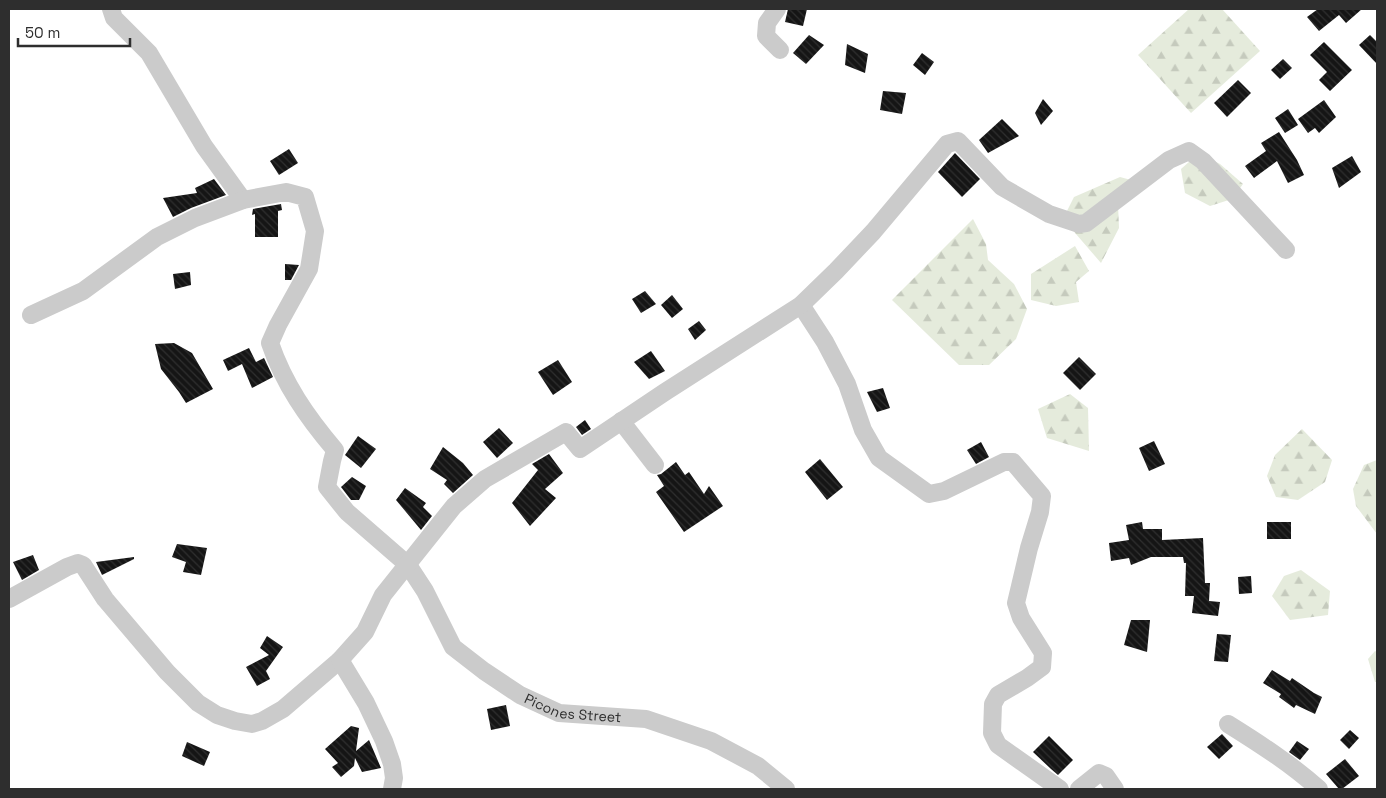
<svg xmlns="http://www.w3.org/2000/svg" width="1386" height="798" font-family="'Space Grotesk',sans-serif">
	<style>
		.forest { fill: url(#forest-firs) }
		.building { fill: url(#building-back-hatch) }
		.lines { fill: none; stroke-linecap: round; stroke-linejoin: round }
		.minor { stroke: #cbcbcb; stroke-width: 18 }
		.labels { text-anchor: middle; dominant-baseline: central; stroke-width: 5; stroke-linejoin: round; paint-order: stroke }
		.street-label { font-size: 14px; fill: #2e2e2e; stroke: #fff }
	</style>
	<defs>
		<pattern id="forest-firs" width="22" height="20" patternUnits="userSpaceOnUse" patternTransform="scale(1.25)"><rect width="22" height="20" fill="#e5ebdc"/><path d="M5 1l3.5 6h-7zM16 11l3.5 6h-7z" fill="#c5cabd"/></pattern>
		<pattern id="building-back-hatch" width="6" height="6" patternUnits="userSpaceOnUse" patternTransform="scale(1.25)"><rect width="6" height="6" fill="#151515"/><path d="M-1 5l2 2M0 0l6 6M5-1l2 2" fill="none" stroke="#2f2f2f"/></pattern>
	</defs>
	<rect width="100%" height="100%" fill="#fff"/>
	<g class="forest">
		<polygon points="1189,9 1222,9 1260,51 1191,113 1138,55"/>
		<polygon points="1199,153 1220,164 1243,184 1232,199 1210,206 1185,193 1181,169"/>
		<polygon points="1120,177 1142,183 1118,204 1119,228 1101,263 1063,219 1074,197"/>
		<polygon points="973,219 986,244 988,260 1014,284 1027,309 1016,339 989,365 959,365 892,300"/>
		<polygon points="1075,246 1089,271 1076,282 1079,302 1056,306 1031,300 1031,274"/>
		<polygon points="1070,394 1088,408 1089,451 1047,438 1038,409"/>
		<polygon points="1302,429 1332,460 1325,482 1298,500 1276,497 1267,476 1275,455"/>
		<polygon points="1377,460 1377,534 1356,506 1353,489 1364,465"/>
		<polygon points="1301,570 1330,591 1328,615 1290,620 1272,596 1284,576"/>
		<polygon points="1375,651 1377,652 1377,682 1375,682 1368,659"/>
	</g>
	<g class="building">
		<polygon points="788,9 807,9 803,26 785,22"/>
		<polygon points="1318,9 1362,9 1346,23 1339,15 1319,31 1307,17"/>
		<polygon points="809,35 824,45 806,64 793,53"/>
		<polygon points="1370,35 1377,42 1377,64 1359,45"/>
		<polygon points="1324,42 1352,70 1330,91 1319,80 1327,72 1310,55"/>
		<polygon points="847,44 868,54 865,73 845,65"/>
		<polygon points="922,53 934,62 925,75 913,65"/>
		<polygon points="1283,59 1292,68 1280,79 1271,70"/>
		<polygon points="1238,80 1251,93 1227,117 1214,103"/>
		<polygon points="883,91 906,93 902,114 880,110"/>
		<polygon points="1043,99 1053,111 1041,125 1035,113"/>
		<polygon points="1324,100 1336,117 1319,133 1315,128 1308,133 1298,119"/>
		<polygon points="1288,109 1298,125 1285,133 1275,118"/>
		<polygon points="1002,119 1019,136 988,153 979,140"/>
		<polygon points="1279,132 1297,160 1304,175 1288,183 1277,161 1254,178 1245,166 1266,151 1261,143"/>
		<polygon points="289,149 298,163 279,175 270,161"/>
		<polygon points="955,153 980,179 962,197 938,172"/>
		<polygon points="1352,156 1361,172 1339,188 1332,168"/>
		<polygon points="214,179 226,195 191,208 173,217 163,198 197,193 195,188"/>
		<polygon points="281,204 282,210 278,211 278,237 255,237 255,214 252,215 253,209"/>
		<polygon points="285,264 299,265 291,280 285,280"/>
		<polygon points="190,272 191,285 175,289 173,274"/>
		<polygon points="645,291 656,304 641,313 632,299"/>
		<polygon points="672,295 683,309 672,318 661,305"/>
		<polygon points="699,321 706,330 695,340 688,329"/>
		<polygon points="174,343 192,353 213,389 186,403 179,392 161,369 155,344"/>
		<polygon points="249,348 256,362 264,358 273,377 252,388 242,364 228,371 223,360"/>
		<polygon points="651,351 665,371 649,379 634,362"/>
		<polygon points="1079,357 1096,374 1080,390 1063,373"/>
		<polygon points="558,360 572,382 553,395 538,372"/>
		<polygon points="883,388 890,408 877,412 867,392"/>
		<polygon points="585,420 591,429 582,435 576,427"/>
		<polygon points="499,428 513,443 497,458 483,442"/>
		<polygon points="358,436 376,449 361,468 345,455"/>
		<polygon points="1154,441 1165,464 1149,471 1139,448"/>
		<polygon points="981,442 989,457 976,464 967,450"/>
		<polygon points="443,447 463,463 473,475 453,493 444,484 447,480 430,469"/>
		<polygon points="549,454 563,473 545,489 556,498 530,526 512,503 538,470 532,464"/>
		<polygon points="820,459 843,487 827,500 805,472"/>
		<polygon points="676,462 685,475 689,472 704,494 709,486 723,506 684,532 656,492 664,486 657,475 661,474"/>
		<polygon points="352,477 366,486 359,500 351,500 341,487"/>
		<polygon points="405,488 426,503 423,507 432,516 421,530 396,500"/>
		<polygon points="1142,522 1143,529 1162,529 1162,540 1203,538 1205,583 1210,583 1209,601 1220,602 1218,616 1192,613 1194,596 1185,596 1186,563 1184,563 1183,557 1151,557 1131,565 1129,558 1111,561 1109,543 1129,540 1126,525"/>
		<rect x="1267" y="522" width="24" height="17"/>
		<polygon points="177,544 207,548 201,575 183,572 186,562 172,557"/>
		<polygon points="33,555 39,570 22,580 13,562"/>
		<polygon points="134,557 134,559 102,575 96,562"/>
		<polygon points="1251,576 1252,593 1239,594 1238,577"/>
		<polygon points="1131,620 1150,620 1147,652 1124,645"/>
		<polygon points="1217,634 1231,635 1228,662 1214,661"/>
		<polygon points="267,636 283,647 266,671 270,679 257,686 246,667 269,655 260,648"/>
		<polygon points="1272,670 1290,681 1292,678 1314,693 1322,697 1315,714 1296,705 1294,708 1279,697 1281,694 1263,683"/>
		<polygon points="506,705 510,726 491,730 487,709"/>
		<polygon points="351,726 359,728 356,751 369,740 381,768 362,772 355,758 354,766 341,777 332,767 338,763 325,749"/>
		<polygon points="1350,730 1359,738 1349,749 1340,740"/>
		<polygon points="1222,734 1233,746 1219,759 1207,747"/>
		<polygon points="1049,736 1073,760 1058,775 1051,769 1033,752"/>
		<polygon points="1297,741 1309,749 1300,760 1289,752"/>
		<polygon points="187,742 210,752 204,766 182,756"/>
		<polygon points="1345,759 1359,776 1342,789 1339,789 1326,774"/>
	</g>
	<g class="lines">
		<g class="minor">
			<polyline points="111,9 114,18 149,53 204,146 243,200"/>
			<polyline points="777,9 767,23 766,36 780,50"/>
			<polyline points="801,305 825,342 847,384 863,430 879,458 929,494 944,491 1004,462 1013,462 1042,496 1040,512 1029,548 1016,603 1021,618 1043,653 1042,667 1027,678 998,695 993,704 992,733 998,745 1060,789"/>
			<path id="s1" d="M31 315 83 291 157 237 195 218 243 200 286 192 305 197 315 231 309 269 278 325 270 343C284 384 307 417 335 450L332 461 327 487 347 512 408 565 425 591 453 647 484 671 520 695 559 713 646 719 711 741 758 766 786 789"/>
			<polyline points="621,421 655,465"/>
			<polyline points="9,599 67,567 78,563 83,565 105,599 167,672 198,703 217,715 235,721 252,724 262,721 283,709 340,660 365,632 383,595 454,506 485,479 566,432 580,449 665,392 801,305 836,271 873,232 947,144 958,141 1002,187 1049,214 1079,224 1086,223 1169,160 1189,151 1203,161 1286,250"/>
			<polyline points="340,660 366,703 384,741 392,764 394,778 392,789"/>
			<path d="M1228 724C1260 744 1291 764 1319 789"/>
			<polyline points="1079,789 1099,773 1106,776 1115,789"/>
		</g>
	</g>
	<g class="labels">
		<g class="street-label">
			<text stroke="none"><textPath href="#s1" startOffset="972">Picones Street</textPath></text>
		</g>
	</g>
	<rect width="1386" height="798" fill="none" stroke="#2e2e2e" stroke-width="20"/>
	<path d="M18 38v8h112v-8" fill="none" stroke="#2e2e2e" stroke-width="2.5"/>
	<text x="25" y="38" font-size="15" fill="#2e2e2e" stroke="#ffffff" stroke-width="4" paint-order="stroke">50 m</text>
</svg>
